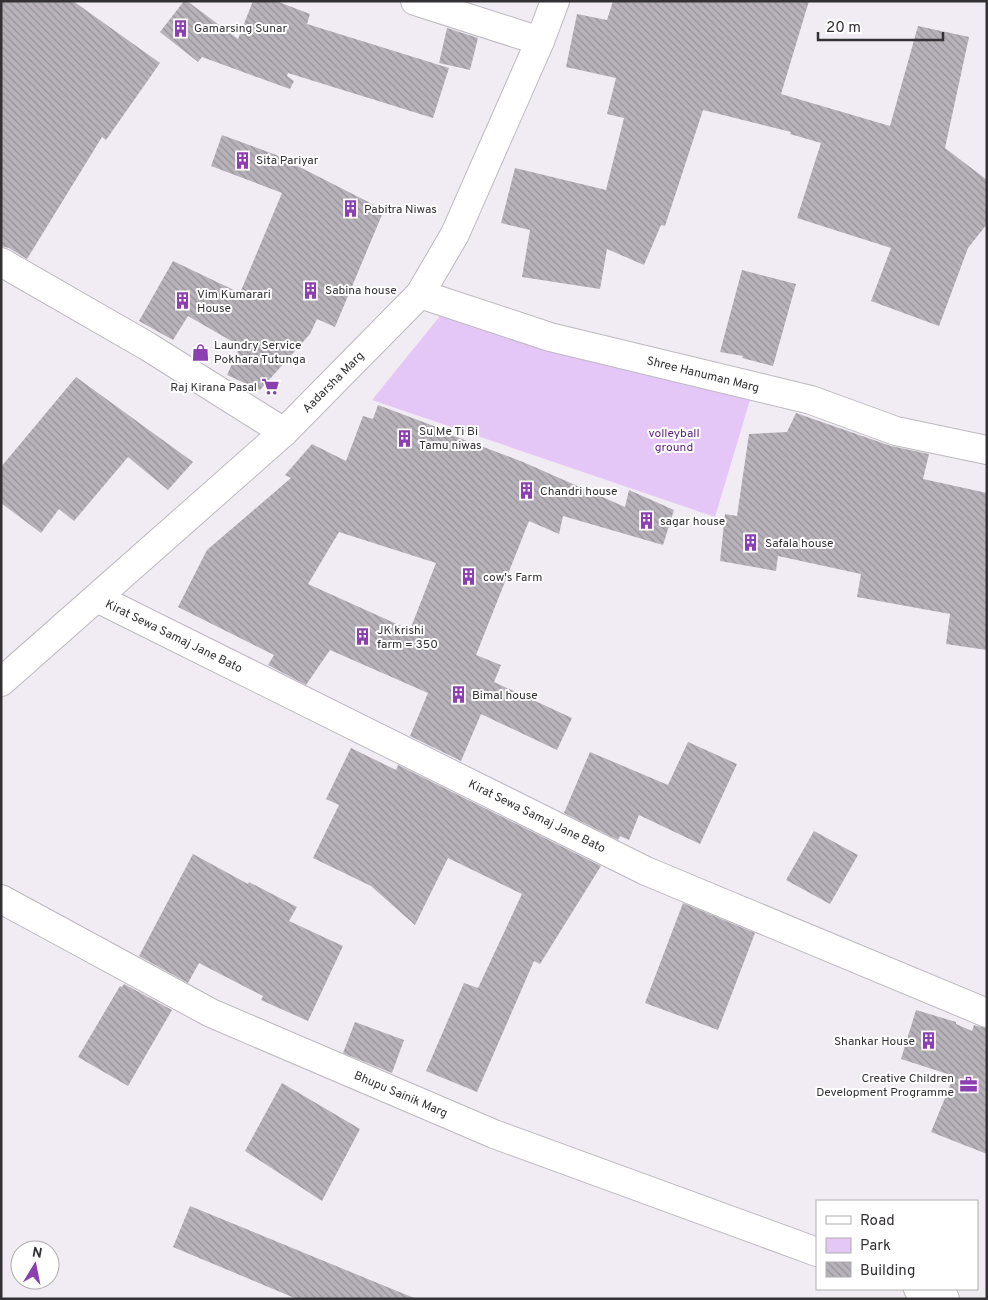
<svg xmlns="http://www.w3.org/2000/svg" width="988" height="1300" font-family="Overpass,sans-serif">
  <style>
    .park { fill: #e5c7f7 }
    .building { fill: url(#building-back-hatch); fill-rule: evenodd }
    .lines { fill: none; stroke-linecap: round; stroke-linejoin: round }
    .minor-casing { stroke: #bcb8bf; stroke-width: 30 }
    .secondary-casing { stroke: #bcb8bf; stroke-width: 30 }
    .minor { stroke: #fff; stroke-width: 28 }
    .secondary { stroke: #fff; stroke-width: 28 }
    .labels { text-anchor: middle; stroke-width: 4; stroke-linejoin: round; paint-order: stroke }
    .poi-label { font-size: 12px; fill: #333134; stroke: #fff; text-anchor: start }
    .street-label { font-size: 12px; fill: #333134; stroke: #fff }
    .park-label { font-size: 12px; fill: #60237d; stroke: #fff }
  </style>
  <defs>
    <pattern id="building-back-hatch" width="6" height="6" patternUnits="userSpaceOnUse" patternTransform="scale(1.25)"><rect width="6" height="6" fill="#b8b3ba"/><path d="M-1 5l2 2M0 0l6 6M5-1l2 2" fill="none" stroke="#969298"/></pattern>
  </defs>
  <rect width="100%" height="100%" fill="#f1ecf4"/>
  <path class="park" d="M444,311l306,89 -35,117 -343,-117z"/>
  <path class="building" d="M1,1h72l87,62 -54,77 -4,-3 -75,122 -18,-11 -8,-2z
    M184,1h3l51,38 15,-38h23l34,13 -3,10 142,44 -16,50 -145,-45 -1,3 7,5 -4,8 -88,-32 -4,5 -38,-30z
    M613,1h196l-28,93 109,32 28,-100 51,11 -24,111 42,32v44l-19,24 -29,78 -68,-25 20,-53 -94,-30 24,-75 -31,-9 1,-2 -88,-22 -38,116 -4,-1 -17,40 -37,-16 -7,40 -78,-12 8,-47 -29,-7 14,-55 91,22 18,-72 -17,-4 9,-36 -50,-11 11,-53 30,6z
    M447,28l31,10 -8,32 -31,-7z
    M222,135l54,20 108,55 -49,117 -18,-8 -7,15 -50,56 -33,-15 13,-29 -52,-30 -15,24 -34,-19 34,-60 67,32 42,-100 -71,-27z
    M742,270l54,14 -23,82 -31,-8 1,-2 -23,-4z
    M76,377l117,85 -25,28 -40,-33 -54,64 -15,-12 -18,24 -40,-30v-36z
    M378,405l69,26 -1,2 77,29 102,45 4,-17 45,20 -11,35 -100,-29 -4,18 -30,-13 -53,134 25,10 -7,17 78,36 -15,32 -76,-36 -20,47 -51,-25 18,-43 -98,-43 -24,35 -38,-20 6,-10 -96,-48 29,-57 84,-72 -6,-3 27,-31 34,17 17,-45 10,3zM339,532l97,31 -26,67 -102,-46z
    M796,413l95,33 38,8 -6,25 64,14v157l-41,-6 4,-30 -93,-17 4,-23 -83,-18 -2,15 -56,-10 5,-47 12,2 12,-82 38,-2z
    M688,742l49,22 -37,80 -61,-29 -10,25 -9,-4 -2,4 -54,-27 26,-61 78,33z
    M351,748l45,22 2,-5 203,101 -61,98 -6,-3 -57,131 -51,-21 38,-88 14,5 44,-94 -74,-36 -33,67 -44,-39 -58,-28 26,-53 -13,-6z
    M814,831l44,24 -28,49 -44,-24z
    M193,854l55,30 1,-2 48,25 -8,14 54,25 -35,75 -47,-21 2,-4 -64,-33 -11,20 -49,-27z
    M683,903l72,30 -37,97 -73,-27z
    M124,984l48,26 -44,76 -50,-29 42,-71 2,1z
    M916,1010l40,12v2l16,7 2,-6 13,3v126l-56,-22 23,-56 -53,-17z
    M355,1022l49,18 -12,33 -49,-20z
    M282,1083l78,46 -38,72 -77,-50z
    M190,1206l224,92v1h-117l-124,-52z"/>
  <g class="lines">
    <defs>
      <path id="minor" d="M415,1l125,40
        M1,262l146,84 137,86
        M420,294l130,43 261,63 85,31 91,19
        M97,598l549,273 341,142
        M1,899l210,114 283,121 323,118
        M918,1289l27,10"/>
      <path id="secondary" d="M1,682l283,-250 136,-138 35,-60 85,-193 15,-40"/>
    </defs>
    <use href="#minor" class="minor-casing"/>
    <use href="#secondary" class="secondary-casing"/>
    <use href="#minor" class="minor"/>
    <use href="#secondary" class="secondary"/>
  </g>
  <defs>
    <symbol id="building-bare" viewBox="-9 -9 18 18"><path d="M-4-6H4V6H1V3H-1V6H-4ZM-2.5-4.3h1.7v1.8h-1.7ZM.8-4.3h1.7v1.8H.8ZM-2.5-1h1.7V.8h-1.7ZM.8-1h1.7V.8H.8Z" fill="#8b3fb0" stroke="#fff" stroke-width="2.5" paint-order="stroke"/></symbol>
    <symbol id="shop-bare" viewBox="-9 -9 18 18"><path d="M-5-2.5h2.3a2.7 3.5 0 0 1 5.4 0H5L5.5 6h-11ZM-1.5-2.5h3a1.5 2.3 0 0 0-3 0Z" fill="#8b3fb0" stroke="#fff" stroke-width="2.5" paint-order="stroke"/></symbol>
    <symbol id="supermarket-bare" viewBox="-9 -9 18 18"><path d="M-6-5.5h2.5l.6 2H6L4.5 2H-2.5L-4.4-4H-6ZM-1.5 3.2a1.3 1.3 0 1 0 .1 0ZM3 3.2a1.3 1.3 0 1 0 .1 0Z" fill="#8b3fb0" stroke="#fff" stroke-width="2.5" paint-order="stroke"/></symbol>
    <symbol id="office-bare" viewBox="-9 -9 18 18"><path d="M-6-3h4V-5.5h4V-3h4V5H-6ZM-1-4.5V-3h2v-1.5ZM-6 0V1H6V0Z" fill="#8b3fb0" stroke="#fff" stroke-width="2.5" paint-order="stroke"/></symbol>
  </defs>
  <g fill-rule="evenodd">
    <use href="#building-bare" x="168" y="16" width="25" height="25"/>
    <use href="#building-bare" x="230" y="148" width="25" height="25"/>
    <use href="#building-bare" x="338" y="196" width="25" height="25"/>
    <use href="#building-bare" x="298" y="278" width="25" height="25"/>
    <use href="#building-bare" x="170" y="288" width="25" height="25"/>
    <use href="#shop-bare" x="188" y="340" width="25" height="25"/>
    <use href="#supermarket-bare" x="258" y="374" width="25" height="25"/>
    <use href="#building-bare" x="392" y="426" width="25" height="25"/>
    <use href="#building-bare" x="514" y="478" width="25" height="25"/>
    <use href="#building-bare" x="634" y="508" width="25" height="25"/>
    <use href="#building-bare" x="738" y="530" width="25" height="25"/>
    <use href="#building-bare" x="456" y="564" width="25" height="25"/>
    <use href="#building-bare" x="350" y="624" width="25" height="25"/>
    <use href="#building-bare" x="446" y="682" width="25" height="25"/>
    <use href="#building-bare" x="916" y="1028" width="25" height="25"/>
    <use href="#office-bare" x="956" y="1072" width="25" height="25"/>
  </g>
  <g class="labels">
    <g class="poi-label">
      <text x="194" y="32">Gamarsing Sunar</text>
      <text x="256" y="164">Sita Pariyar</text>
      <text x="364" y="213">Pabitra Niwas</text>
      <text x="325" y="294">Sabina house</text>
      <text x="197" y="298">Vim Kumarari<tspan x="197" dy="14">House</tspan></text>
      <text x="214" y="349">Laundry Service<tspan x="214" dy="14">Pokhara Tutunga</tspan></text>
      <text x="257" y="391" text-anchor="end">Raj Kirana Pasal</text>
      <text x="419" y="435">Su Me Ti Bi<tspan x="419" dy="14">Tamu niwas</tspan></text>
      <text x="540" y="495">Chandri house</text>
      <text x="660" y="525">sagar house</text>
      <text x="765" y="547">Safala house</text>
      <text x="483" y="581">cow's Farm</text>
      <text x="377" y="634">JK krishi<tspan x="377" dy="14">farm = 350</tspan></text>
      <text x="472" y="699">Bimal house</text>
      <text x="915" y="1045" text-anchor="end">Shankar House</text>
      <text x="954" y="1082" text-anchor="end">Creative Children<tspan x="954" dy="14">Development Programme</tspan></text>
    </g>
    <g class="street-label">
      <text transform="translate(703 374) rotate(14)" y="4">Shree Hanuman Marg</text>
      <text transform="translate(333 382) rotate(-45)" y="4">Aadarsha Marg</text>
      <text transform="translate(174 636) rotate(26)" y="4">Kirat Sewa Samaj Jane Bato</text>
      <text transform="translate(537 816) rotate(26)" y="4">Kirat Sewa Samaj Jane Bato</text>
      <text transform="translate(401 1094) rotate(23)" y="4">Bhupu Sainik Marg</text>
    </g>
    <g class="park-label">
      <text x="674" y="437">volleyball<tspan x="674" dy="14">ground</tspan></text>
    </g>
  </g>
  <rect width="988" height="1300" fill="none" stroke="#333134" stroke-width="5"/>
  <rect x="816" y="1200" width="162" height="90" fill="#ffffff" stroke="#adadae"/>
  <rect x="826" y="1216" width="25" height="8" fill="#ffffff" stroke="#adadae"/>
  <text x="860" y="1225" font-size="15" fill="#333134">Road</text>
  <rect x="826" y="1238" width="25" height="15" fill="#e5c7f7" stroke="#adadae"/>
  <text x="860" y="1250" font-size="15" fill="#333134">Park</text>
  <rect x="826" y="1262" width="25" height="15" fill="url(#building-back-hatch)" stroke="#adadae"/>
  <text x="860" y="1275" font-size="15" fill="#333134">Building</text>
  <g transform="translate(35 1265) rotate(10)"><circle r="24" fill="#ffffff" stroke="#adadae"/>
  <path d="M0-4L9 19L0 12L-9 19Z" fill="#8b3fb0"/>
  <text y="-8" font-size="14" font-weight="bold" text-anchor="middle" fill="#333134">N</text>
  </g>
  <path d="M818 32v8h125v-8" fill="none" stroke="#333134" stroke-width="2.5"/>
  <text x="826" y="32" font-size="15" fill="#333134" stroke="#ffffff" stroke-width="4" paint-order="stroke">20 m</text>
</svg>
